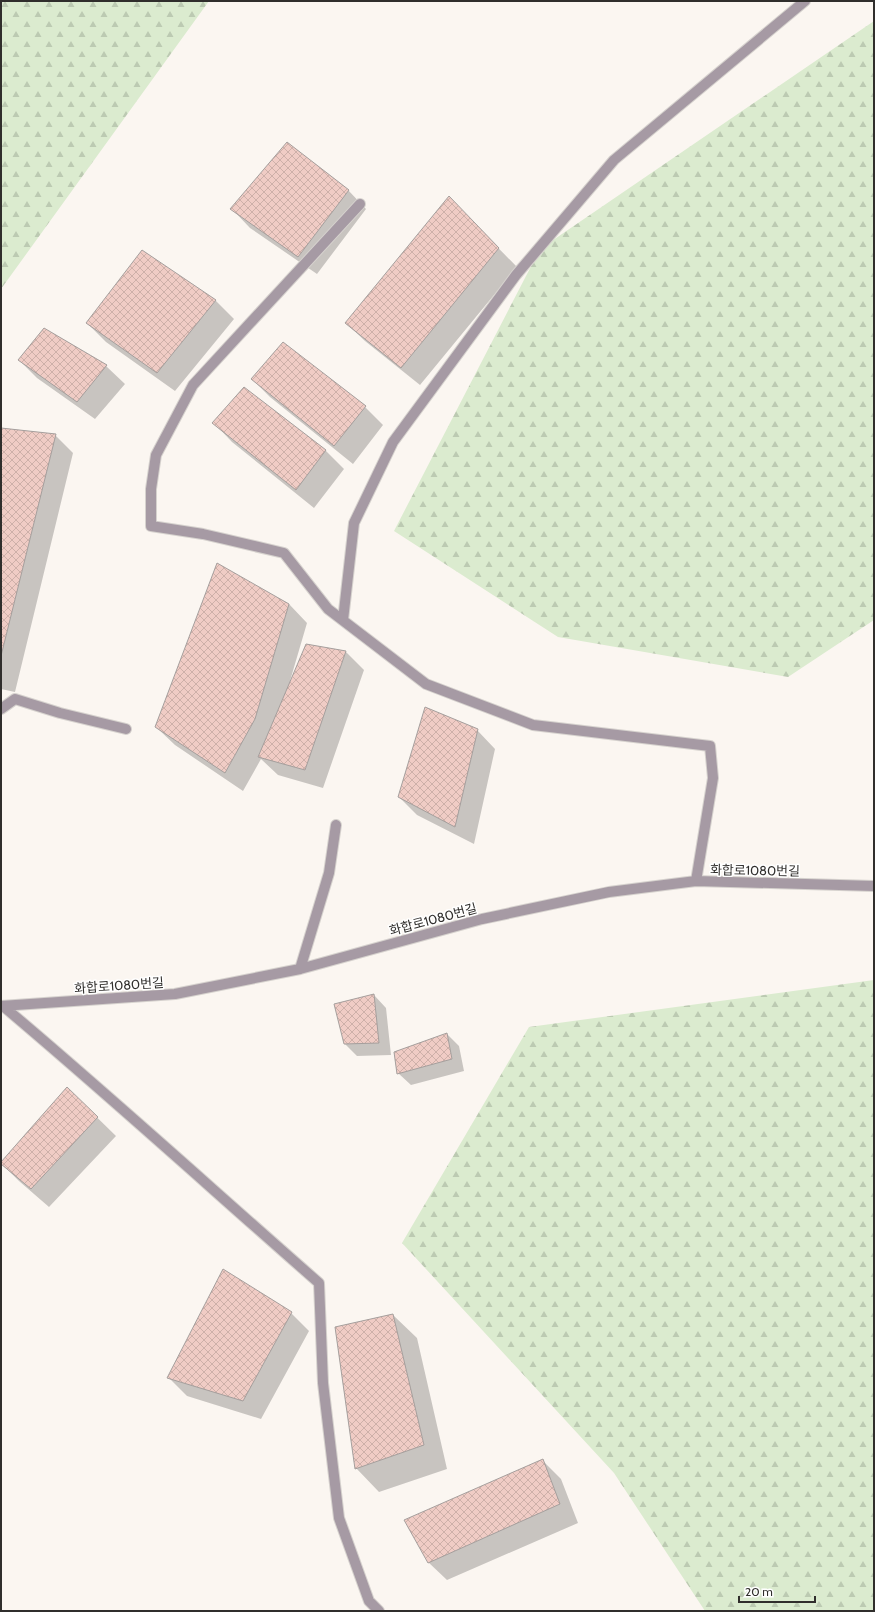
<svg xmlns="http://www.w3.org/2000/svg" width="875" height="1612" font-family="Cabin,'Noto Sans KR',sans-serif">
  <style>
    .forest { fill: url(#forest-firs) }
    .shadow { fill: #0003 }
    .building { fill: url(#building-cross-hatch); stroke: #a59f9d }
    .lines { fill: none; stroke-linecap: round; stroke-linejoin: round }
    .minor-casing { stroke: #d6d2ce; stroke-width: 12 }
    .minor { stroke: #a69aa4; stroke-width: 10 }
    .labels { text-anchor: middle; stroke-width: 3; stroke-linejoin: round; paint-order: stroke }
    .street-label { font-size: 13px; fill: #302e2c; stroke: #fff }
  </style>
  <defs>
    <pattern id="forest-firs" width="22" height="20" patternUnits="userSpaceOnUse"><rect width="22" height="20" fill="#dbebcf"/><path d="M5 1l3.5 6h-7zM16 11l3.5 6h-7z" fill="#bccab2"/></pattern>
    <pattern id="building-cross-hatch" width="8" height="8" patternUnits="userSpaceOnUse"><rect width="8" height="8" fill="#f0ccc5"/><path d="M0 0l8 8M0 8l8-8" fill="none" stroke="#ceb0a9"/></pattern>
  </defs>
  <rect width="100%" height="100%" fill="#fbf6f1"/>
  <path class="forest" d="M1,1h208l-208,288z
    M874,21v599l-86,57 -230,-40 -164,-106 146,-282z
    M874,980v631h-169l-91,-138 -212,-230 127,-216z"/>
  <path class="shadow" d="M348,190l18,19 -49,65 -67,-46 -18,-19z
    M449,198l68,69 -97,118 -55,-44 -19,-18z
    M142,252l74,49 18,18 -59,72 -69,-49 -19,-19z
    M45,330l61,36 19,18 -30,35 -58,-41 -18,-18z
    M252,379l113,28 18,18 -30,39 -83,-67z
    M244,388l82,63 18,18 -30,39 -82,-66 -18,-19z
    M1,429l54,6 18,18 -58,239 -14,-3z
    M289,604l18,19 -17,58 56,-29 18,18 -41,118 -45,-13 -17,-16 -18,32 -68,-46 -19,-18z
    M477,730l18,19 -21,95 -57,-29 -18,-18z
    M374,995l12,13 5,47 -34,1 -13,-13z
    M447,1034l12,12 5,25 -53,14 -13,-12z
    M67,1088l49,48 -67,71 -30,-26 -18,-18z
    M291,1313l18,18 -48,88 -74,-23 -18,-18z
    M393,1315l24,23 30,131 -68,23 -23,-24z
    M542,1460l19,19 17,44 -131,57 -19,-18z"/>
  <path class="building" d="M287,142l62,48 -51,67 -68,-48z
    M449,196l50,52 -98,120 -56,-45z
    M142,250l74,50 -59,73 -71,-50z
    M44,328l63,37 -30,37 -59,-42z
    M283,342l83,64 -32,40 -83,-67z
    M244,387l82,63 -30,40 -84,-67z
    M1,428l55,6 -55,222z
    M217,563l72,41 -34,115 -30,54 -70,-46z
    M306,644l40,7 -41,119 -47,-13z
    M425,707l53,22 -23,98 -57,-30z
    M374,994l5,49 -35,1 -10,-40z
    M447,1033l5,26 -55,15 -3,-22z
    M67,1087l31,30 -67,72 -30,-25v-2z
    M223,1269l69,43 -49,89 -76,-23z
    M393,1314l31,131 -69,24 -20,-142z
    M543,1459l17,45 -132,59 -24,-43z"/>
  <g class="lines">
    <defs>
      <path id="minor" d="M360,204l-167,181 -37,70 -5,34v37l52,8 81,19 44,56 98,75 107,41 177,21 3,32 -17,103
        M343,620l11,-97 39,-81 123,-167 98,-115 191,-159
        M1,709l14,-10 45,14 66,16
        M300,969l29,-96 7,-48
        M1,1006l174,-12 125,-25 182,-50 127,-27 87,-11 178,5
        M3,1006c107,90 211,185 316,277l4,100 16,135 30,83 10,10"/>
    </defs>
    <use href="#minor" class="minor-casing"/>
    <use href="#minor" class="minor"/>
  </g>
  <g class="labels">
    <g class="street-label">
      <text transform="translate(755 870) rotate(1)" y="5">화합로1080번길</text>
      <text transform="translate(433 919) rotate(-15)" y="5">화합로1080번길</text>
      <text transform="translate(119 985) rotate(-4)" y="5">화합로1080번길</text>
    </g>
  </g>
  <rect width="875" height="1612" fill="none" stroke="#302e2c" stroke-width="4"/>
  <path d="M739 1596v6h76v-6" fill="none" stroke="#302e2c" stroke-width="2"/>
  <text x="745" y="1596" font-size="12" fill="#302e2c" stroke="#ffffff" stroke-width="3" paint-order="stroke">20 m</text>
</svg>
